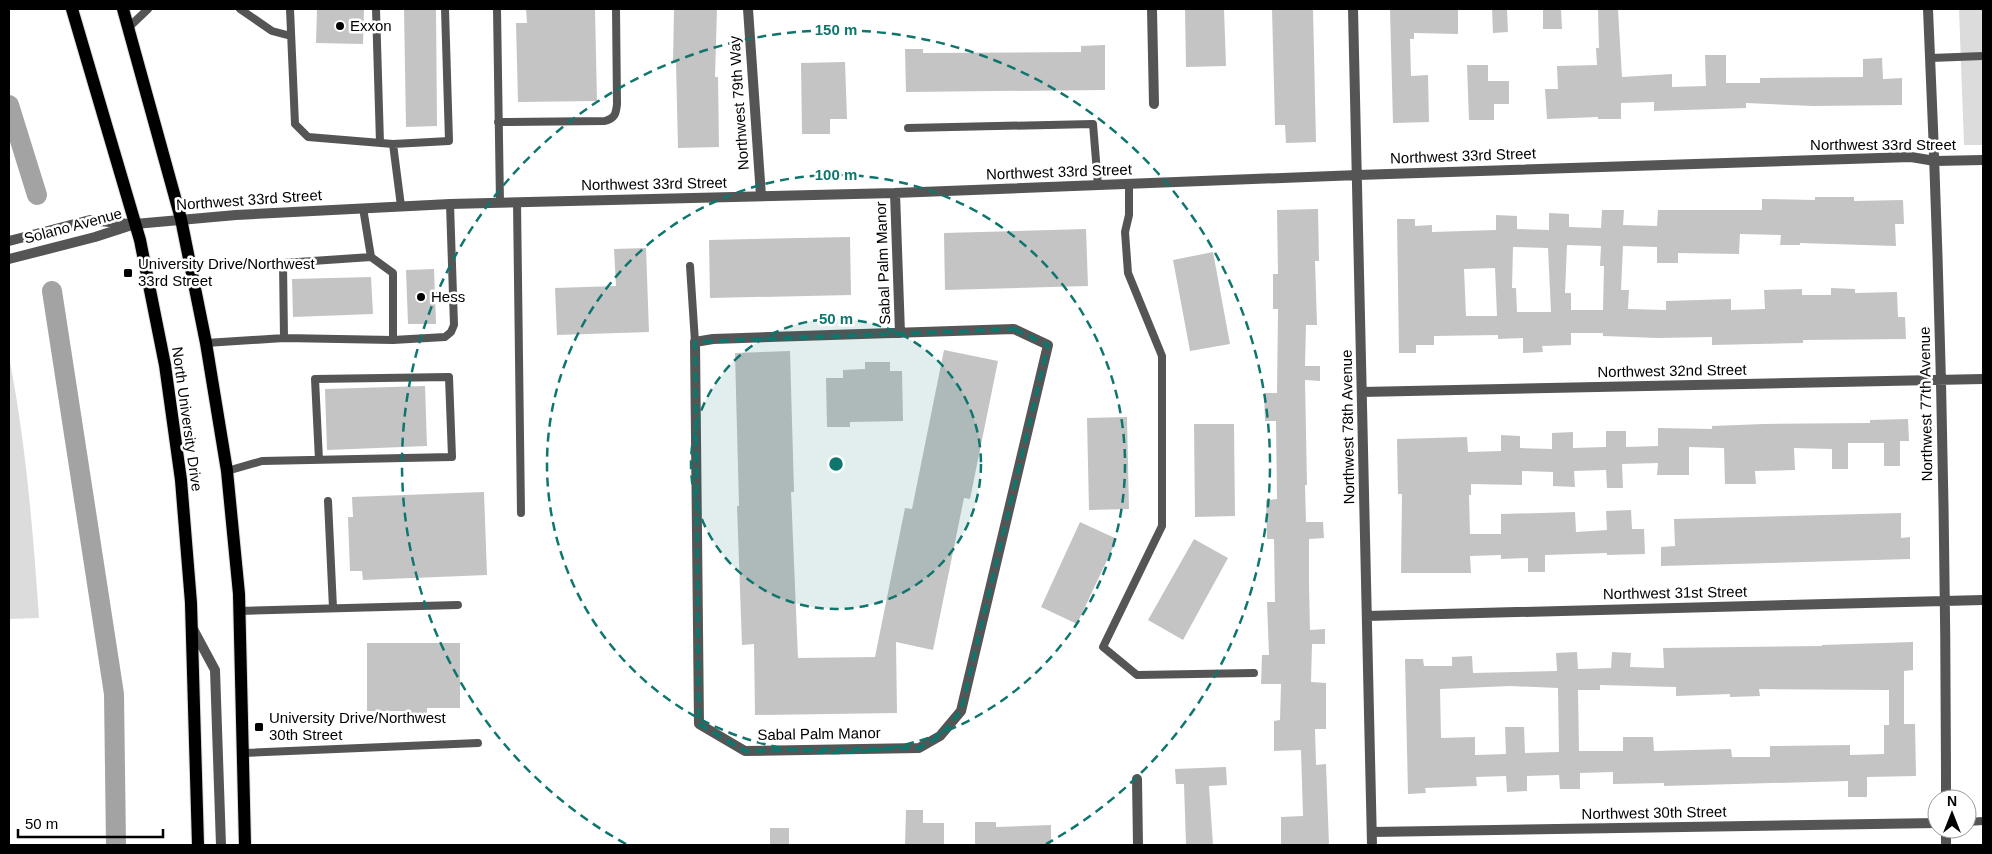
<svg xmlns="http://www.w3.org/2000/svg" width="1992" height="854" font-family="Helvetica,sans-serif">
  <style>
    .green { fill: #dcdcdc }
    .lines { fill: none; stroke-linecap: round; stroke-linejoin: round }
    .canal { stroke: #a3a3a3; stroke-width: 20 }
    .building { fill: #c4c4c4; fill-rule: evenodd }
    .primary-casing { stroke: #dbdbdb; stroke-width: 14 }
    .service { stroke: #555; stroke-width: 8 }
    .minor { stroke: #555; stroke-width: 10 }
    .primary { stroke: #000; stroke-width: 12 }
    .marked { fill: none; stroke: #0f766e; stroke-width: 4; stroke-dasharray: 10 6; stroke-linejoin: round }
    .ring { fill: none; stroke: #0f766e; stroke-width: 2.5; stroke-dasharray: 9 6 }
    .poi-dot { fill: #000; stroke: #fff; stroke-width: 2 }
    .labels { text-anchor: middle; stroke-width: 5; stroke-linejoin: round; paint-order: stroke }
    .poi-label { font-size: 15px; fill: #000; stroke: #fff; text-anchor: start }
    .street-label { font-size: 15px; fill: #000; stroke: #fff }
    .centre { fill: #0f766e; stroke: #fff; stroke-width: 2.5 }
    .ring-label { font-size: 15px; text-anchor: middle; font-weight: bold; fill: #0f766e; stroke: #fff; stroke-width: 5; stroke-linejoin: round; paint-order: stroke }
  </style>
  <rect width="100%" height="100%" fill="#fff"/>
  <path class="green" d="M1959,9h24v136h-19z
    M9,357c17,86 24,174 30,261l-30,1z"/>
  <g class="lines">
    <path class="canal" d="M9,105l28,90
      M52,291l62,403 2,151"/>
  </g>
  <path class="building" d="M317,9h47l-1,35 -47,-1z
    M404,9h32l1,117 -31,1z
    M526,9h69l2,92 -79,1 -2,-79h11z
    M674,9h43l-2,68h3l1,70 -41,1 -2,-85h-3z
    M1185,9h39l2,57 -40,1z
    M1272,9h41l3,133 -30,1 -1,-18h-10z
    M1390,9h68v25l-44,-1v6h-4l1,37 17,-1 1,47 -36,1z
    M1492,9h15l1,23 -15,1z
    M1543,9h18l1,20h-19z
    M1598,9h20l4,68 50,-3v13l34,-1 -1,-31h21v28h34v-5l103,-1v-18l19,-1 1,21 19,-1v27l-89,1 -67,-3v5l-92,3v-9l-33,1v16h-23v-2l-51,2 -2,-30h13l-1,-23 40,-1 -1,-17h3z
    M1105,45v45l-199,2 -1,-43h18v4l158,-1v-6z
    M845,62l2,57h-17v15h-28l-1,-71z
    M1467,65h21v16h21v23h-15v16h-25z
    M1815,197h39v4l49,-1 1,24h-9l1,22 -96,-3v2h-20l1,-10 -41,-1 -1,20 -61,-1v10h-21v-16l-34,-1 -2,44h8l-1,19 38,1v-9l65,-2v11l34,-1 -1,-19 38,-1v6h29v-7l24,1v4l42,-1 1,25h7l1,22 -103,1v3l-91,2v-8l-54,1 -55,-2v-3h-32v12l-29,1 1,6 -20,1v-15l-25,1v-4l-64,1v9h-18v8h-17l-2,-134h18v7l17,-1v7l64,-2v-15l21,1v13l32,1v-17l20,1v13l32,1 1,-18h22l-1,15 34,1 1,-16h104v-11l53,1zM1567,245l34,1 -1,20h4l-1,44h-32v-17h-6zM1513,247l35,1 3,64h-34l-1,-24h-4zM1495,268l2,48h-31l-2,-47z
    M1318,209l1,52h-4l2,64h-11l-1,41h15v15l-15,-1 2,105h-2l1,37h17l1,16 -15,1v46l1,45 15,-1v15h-13l-1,38 15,1v46h-11l1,36 10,-1 3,81h-48v-28l22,-1 -2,-66 -27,1v-30l6,-1 1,-36h-20l1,-29h7l-2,-53h8l-1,-63h-7l-1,-39 11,-1 -1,-78h-11l-1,-28h13l1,-84h-5v-35h5l-1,-64z
    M1086,229l2,57 -143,4 -1,-57z
    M850,237l1,58 -141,3 -1,-58z
    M646,248l3,84 -92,3 -2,-47 61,-2 -2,-37z
    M1213,252l17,92 -40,7 -17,-91z
    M434,269l2,55h-28l-2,-54z
    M371,277l2,37 -80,3 -1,-38z
    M944,350l54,11 -28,138 -6,-1 -31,152 -37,-8 1,71 -142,2 -1,-71 -12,1 -5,-139h2l-4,-153 55,-2 4,141h-3l7,166 77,-1 30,-149 7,1z
    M865,362h25v9h12l1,50 -53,1v5h-23l-1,-49h17v-8l22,-1z
    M425,386l2,60 -100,4 -2,-61z
    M1127,417l2,92 -40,1 -2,-92z
    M1908,419l1,22h-9v25h-16v-23h-36v26h-16v-20l-38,-1 1,22 -40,1 1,13h-31l-1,-36 -35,-1v28h-32l1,-12 -36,1 1,24h-16l-1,-18 -32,1 1,16 -22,-1v-14l-31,-1v14l-51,-1v11h-2l1,39h31v-20l74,-2 1,20 31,-2 -1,-19 25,-1 1,19h12l1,25 -38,1v-2l-62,2v17h-17v-14l-27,1v-4l-31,1 1,17h-70l1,-79h-4l-1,-55 70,-2 1,15 33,-1v-16l19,1v12l32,1v-16l21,-1v16l33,-1v-16h20v16l32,-1v-18l54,1v-3l52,-2 106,-1v-3z
    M1194,424h40l1,92 -40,1z
    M484,492l3,83 -124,5 -1,-9h-12l-2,-54h5l-1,-20z
    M1901,513v25l9,-1v22l-249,7v-19l14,-1 -1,-27z
    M1080,522l37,17 -40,85 -36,-17z
    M1194,539l34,19 -45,82 -35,-20z
    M1913,642v28l-9,1v53h11l1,52 -49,1v20h-19v-16l-184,5v-3l-51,1v-12l-33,1v16h-20l-1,-14 -32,1v15l-20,1 -1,-16 -30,1 1,9 -52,2 1,5 -18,1 -3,-135h18l1,7h28v-9l20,-1 1,17 84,-2 -1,-18 21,-1 1,17 33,-1 1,-16 19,1 -1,14 34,1 -1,-20 159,-2v-1zM1600,685l76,2v9l54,-2v3l30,-1 -1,-7 130,1v35h-5v29l-34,1v-10l-80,1v11h-38l-1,-8 -77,2 -1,-14h-30v14h-44l-1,-61h22zM1510,686l48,2 1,64 -34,1 -1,-26h-19l1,27 -31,1v-18l-34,1 -1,-49z
    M367,643h93v65h-33v12l-24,-1v-8h-36z
    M1226,767l1,18 -18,1 4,59h-27l-2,-61h-8l-1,-15z
    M906,810h17v13h21v22h-39z
    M975,822h21v5l55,-2v20h-76z
    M770,828h19v17h-19z"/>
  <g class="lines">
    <defs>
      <path id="primary" d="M72,9l68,231 25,125 16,115 10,123 7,242
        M123,9l58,210 25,124 21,128 12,123 6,251"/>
    </defs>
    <use href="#primary" class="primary-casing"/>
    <path class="service" d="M240,9l32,22 19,5
      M290,9l5,115 13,13 85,7 56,-3 -4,-132
      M376,9l4,134
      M497,9l3,194
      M128,28l20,-19
      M1931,58l52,-2
      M498,122l107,-1c10,-3 11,-7 12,-17l-1,-95
      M908,128l185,-4 5,61
      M393,144l8,62
      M1129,184v31l-4,17 3,41 34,83v170l-59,121 34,28 117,-2
      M517,202l4,311
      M690,266l5,76
      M284,338l-1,-75 88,-6
      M393,340l52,-3 6,-5 3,-7 -4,-121
      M206,343l78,-5 109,2v-67l-22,-16 -8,-49
      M227,471l35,-10 190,-4 -3,-80 -134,2 4,81
      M328,501l5,107
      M239,611l219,-6
      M243,753l235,-10
      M1967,822l16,-1"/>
    <path class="minor" d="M748,9l13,187
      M1152,9l2,95
      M1353,9l19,836
      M1928,9c12,263 18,526 18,790
      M895,193l5,140
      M9,241l81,-21 39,4
      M9,259l86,-22 40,-13 101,-9 214,-11 445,-11 463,-18 553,-18 24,4 48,-1
      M1014,329l34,16 -87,366 -21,25 -21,12 -174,3 -46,-27 -4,-382 18,-3z
      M1362,392l621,-13
      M1367,616l616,-16
      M193,629l22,41 6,175
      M1137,779l1,66
      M1946,829v16
      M1372,832l565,-9"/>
    <use href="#primary" class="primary"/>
  </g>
  <path class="marked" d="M1014,329l34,16 -87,366 -21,25 -21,12 -174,3 -46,-27 -4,-382z"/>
  <circle cx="836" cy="464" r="145" fill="#0f766e" fill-opacity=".12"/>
  <g class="ring">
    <circle cx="836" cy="464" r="145"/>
    <circle cx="836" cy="464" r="289"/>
    <path d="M626 844A434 434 0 1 1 1046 844"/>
  </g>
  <g class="poi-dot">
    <circle cx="340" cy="26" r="5"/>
    <rect x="123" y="268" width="10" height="10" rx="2.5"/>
    <circle cx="421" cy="297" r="5"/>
    <rect x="254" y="722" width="10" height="10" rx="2.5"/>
  </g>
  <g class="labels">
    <g class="poi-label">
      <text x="350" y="31">Exxon</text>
      <text x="138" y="269">University Drive/Northwest<tspan x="138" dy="17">33rd Street</tspan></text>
      <text x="431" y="302">Hess</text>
      <text x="269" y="723">University Drive/Northwest<tspan x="269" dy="17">30th Street</tspan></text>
    </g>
    <g class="street-label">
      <text transform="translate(739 103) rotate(-94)" y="5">Northwest 79th Way</text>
      <text x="1883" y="150">Northwest 33rd Street</text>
      <text transform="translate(1463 156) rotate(-2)" y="5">Northwest 33rd Street</text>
      <text transform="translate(1059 172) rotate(-2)" y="5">Northwest 33rd Street</text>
      <text transform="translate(654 184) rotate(-1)" y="5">Northwest 33rd Street</text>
      <text transform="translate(249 200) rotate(-4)" y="5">Northwest 33rd Street</text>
      <text transform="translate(73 226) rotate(-15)" y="5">Solano Avenue</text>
      <text transform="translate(883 263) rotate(-92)" y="5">Sabal Palm Manor</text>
      <text transform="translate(1672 371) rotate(-1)" y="5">Northwest 32nd Street</text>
      <text transform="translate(1926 404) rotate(-91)" y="5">Northwest 77th Avenue</text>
      <text transform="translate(187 419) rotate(82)" y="5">North University Drive</text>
      <text transform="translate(1348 427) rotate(-91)" y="5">Northwest 78th Avenue</text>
      <text transform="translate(1675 593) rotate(-1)" y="5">Northwest 31st Street</text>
      <text transform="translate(819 734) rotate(-1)" y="5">Sabal Palm Manor</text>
      <text transform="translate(1654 813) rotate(-1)" y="5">Northwest 30th Street</text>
    </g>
  </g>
  <circle cx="836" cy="464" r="8" class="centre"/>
  <g class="ring-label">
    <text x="836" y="35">150 m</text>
    <text x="836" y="180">100 m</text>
    <text x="836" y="324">50 m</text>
  </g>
  <rect width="1992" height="854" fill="none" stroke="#000000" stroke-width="20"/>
  <g transform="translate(1952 814)"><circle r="24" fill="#ffffff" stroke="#999999"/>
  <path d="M0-4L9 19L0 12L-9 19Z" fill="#000000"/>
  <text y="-8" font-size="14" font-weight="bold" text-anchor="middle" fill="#000000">N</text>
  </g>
  <path d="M18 829v8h145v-8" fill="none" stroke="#000000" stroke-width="2.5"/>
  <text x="25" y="829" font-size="15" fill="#000000" stroke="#ffffff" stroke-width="4" paint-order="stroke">50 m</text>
</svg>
